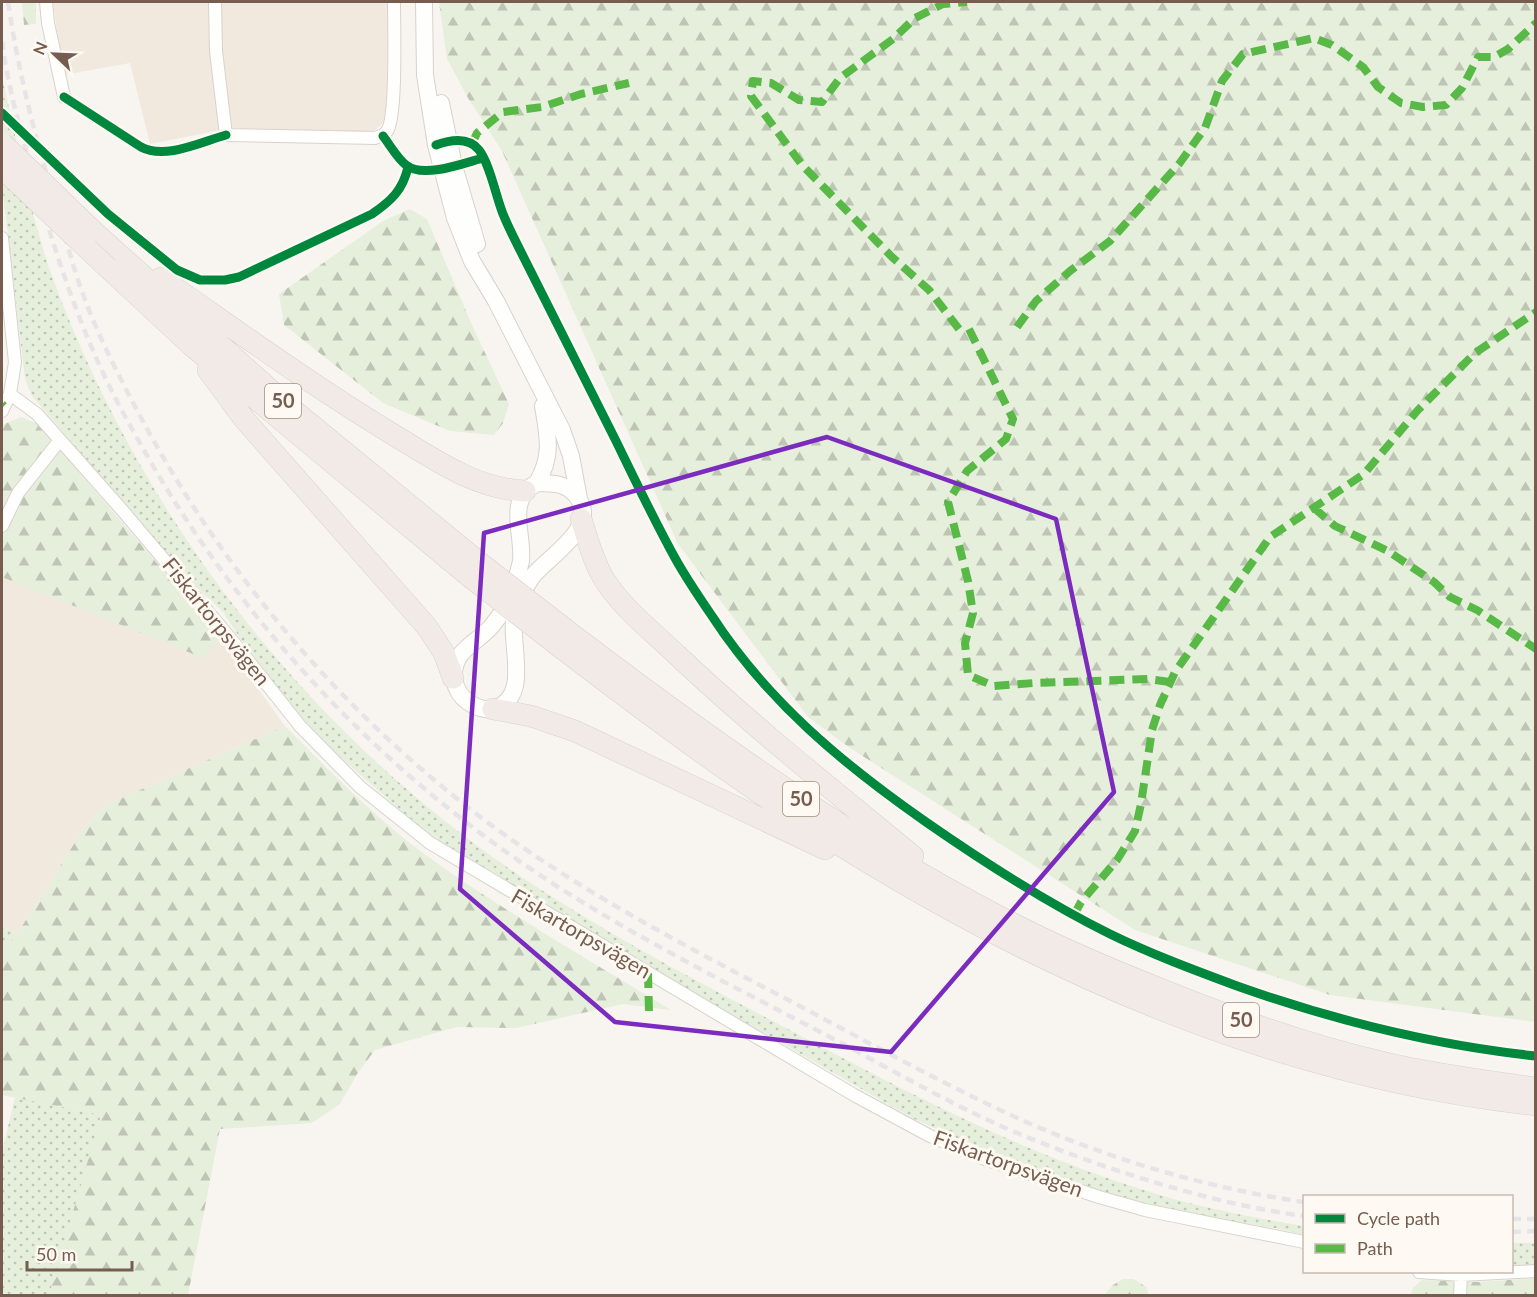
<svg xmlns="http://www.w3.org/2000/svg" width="1537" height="1297" font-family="Lato,sans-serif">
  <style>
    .residential { fill: #f1e8de }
    .green { fill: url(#green-dots) }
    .forest { fill: url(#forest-firs) }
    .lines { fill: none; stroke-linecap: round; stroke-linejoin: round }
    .street-casing { stroke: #d8d2cd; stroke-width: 14 }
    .secondary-casing { stroke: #d8d2cb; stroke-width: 18 }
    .highway-casing { stroke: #d9d1cc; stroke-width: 22 }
    .street { stroke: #fefefd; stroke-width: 12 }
    .secondary { stroke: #fefefd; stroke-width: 16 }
    .highway { stroke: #f1eae7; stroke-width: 21 }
    .rail { stroke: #e6e4e7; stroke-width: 4.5; stroke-dasharray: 9 6; stroke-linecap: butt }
    .highway-bridge-casing { stroke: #d9d1cc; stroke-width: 22; stroke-linecap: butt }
    .highway-bridge { stroke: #f1eae7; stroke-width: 21 }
    .quiet { stroke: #58b947; stroke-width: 8; stroke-dasharray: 15 8; stroke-linecap: butt }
    .cycleway-casing { stroke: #fefaf3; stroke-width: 13 }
    .cycleway { stroke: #00873e; stroke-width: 9 }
    .marked { fill: none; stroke: #7b2cbf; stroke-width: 4.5; stroke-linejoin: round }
    .labels { text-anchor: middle; stroke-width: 6; stroke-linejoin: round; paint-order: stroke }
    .shield { fill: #fefaf3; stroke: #a08c80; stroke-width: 1.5 }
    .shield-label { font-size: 20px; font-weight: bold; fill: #775d4f }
    .street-label { font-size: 21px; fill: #775d4f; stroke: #fefaf3 }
  </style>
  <defs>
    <pattern id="green-dots" width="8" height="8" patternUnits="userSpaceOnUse" patternTransform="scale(1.5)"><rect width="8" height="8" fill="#e6efdb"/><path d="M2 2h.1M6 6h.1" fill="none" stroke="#bfc5b4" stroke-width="1.8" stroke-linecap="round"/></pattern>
    <pattern id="forest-firs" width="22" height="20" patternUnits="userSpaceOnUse" patternTransform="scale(1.5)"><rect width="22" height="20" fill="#e6efdb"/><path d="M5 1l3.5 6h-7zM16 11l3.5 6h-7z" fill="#bfc5b4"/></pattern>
  </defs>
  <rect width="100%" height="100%" fill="#f8f5f0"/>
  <path class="residential" d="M53,2h335l-1,117 -14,13 -142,-4 -81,16 -20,-81 -67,12z
    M2,528l218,109 65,89 -179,79 -20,20 -69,109 -15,-7z"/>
  <path class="green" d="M2,76c17,75 30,152 59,224 91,232 254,439 462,578 84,56 175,104 265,151 120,64 240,127 372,166 47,14 96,23 144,31v9c-36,-10 -74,-13 -112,-21 -53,-12 -107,-26 -158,-44 -42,-15 -82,-34 -122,-52l-430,-247 -59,-41 -91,-80 -28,-30 -51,-62 -30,-46 -29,-27 -162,-189 -7,-17 -23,-194z
    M2,927l15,7 -15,17z
    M15,1097l87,18 -50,180 -50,1v-144z
    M1512,1243h23v23l-23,2z"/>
  <path class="forest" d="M22,2h14v22l-12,1z
    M439,2h1096v1020l-205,-27 -195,-65 -285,-182 -42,-31 -130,-173 -176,-393 -34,-53 -21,-39z
    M410,209l17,10 45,106 37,79 -6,19 -9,12 -44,-4 -67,-28 -99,-78 -5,-31 104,-73z
    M21,417l17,7 182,213 -17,21 -201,-81v-152z
    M285,726c46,46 90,92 142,130 78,56 162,104 244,154l-48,-6 -107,24 -59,-1 -82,23 -18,24 -17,30 -28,19 -92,6 -32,166h-139l52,-180 -99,-20v-144l15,-17 69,-109 20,-20z
    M1535,1278v17l-125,1 3,-8 9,-8 57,2z
    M1123,1279h11l12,8 3,8h-45l9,-10z"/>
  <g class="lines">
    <defs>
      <path id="street" d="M46,2l2,21 16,74
        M215,2l1,49 10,84 149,3c5,-2 9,-2 12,-7 10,-13 7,-108 7,-129
        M2,238l13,124 -5,32 -8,17
        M10,394l27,20 85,96 109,129 69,87 60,61 70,56 424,252 76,41 55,23 114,38 46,13 159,32
        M2,526l16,-33 42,-53
        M1419,1272l42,3 75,-4
        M1460,1296l1,-21"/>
      <path id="secondary" d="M424,2l1,73 11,70 19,73 17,43 24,40 66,129 9,26 8,43
        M441,103l13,63 23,78
        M537,483c16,0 31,0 41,15 21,31 -31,59 -46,79 -7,10 -12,22 -16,33 -10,30 18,86 -22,99 -8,2 -19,-2 -26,-7 -15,-11 -19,-32 -7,-48 8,-10 21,-17 30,-27 9,-11 16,-22 21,-35 3,-10 7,-21 9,-31 3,-27 -16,-62 16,-78z
        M537,483c16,-28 11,-46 6,-77"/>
      <path id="highway" d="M93,231l193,173 194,159
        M108,268l84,78 278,231
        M161,278c75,52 149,106 228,154 42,25 85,57 136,59
        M208,370l36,49 183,208 17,26 9,25
        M581,519c7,21 12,42 23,60 18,29 48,52 73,76 75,71 156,135 236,201
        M569,632c138,105 280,207 435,287 53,28 108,51 164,73 72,29 146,55 222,72 48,11 97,17 146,24
        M560,647c80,61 161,122 245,176 221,143 467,254 731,282
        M493,709l38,7 44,15 250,118"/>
    </defs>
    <use href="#street" class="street-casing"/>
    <use href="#secondary" class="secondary-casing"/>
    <use href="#highway" class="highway-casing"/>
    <use href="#street" class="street"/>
    <use href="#secondary" class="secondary"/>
    <use href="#highway" class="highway"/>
    <path class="rail" d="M8,2c11,75 30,147 53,220 7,24 13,49 22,72 15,42 36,82 56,120 85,160 203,299 348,408 101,75 214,132 326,191 67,36 133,72 202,104 90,41 191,71 289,85
      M2,41c6,47 19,92 32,137 16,57 34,114 57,168 18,43 41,84 65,125 81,137 188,258 315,355 109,84 233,145 355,209 63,33 125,70 191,98 87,36 195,71 287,83
      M1512,1219h24
      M1512,1232l24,-1"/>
    <defs>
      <path id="highway-bridge" d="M2,143l91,88
        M2,168l106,100
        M480,563l89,69
        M470,577l90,70"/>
    </defs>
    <use href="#highway-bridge" class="highway-bridge-casing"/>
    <use href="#highway-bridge" class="highway-bridge"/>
    <path class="quiet" d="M472,144l5,-11 26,-21 39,-5 39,-13 48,-11
      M1017,327l19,-26 34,-30 40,-30 69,-77 26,-36 17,-47 21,-27 71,-16 18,7 31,22 15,20 23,16 22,4 23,-2 16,-17 16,-31h16l14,-8 28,-26
      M959,329l-30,-39 -37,-33 -90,-92 -51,-69 2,-15 18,2 28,17 23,2 18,-24 53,-39 22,-21 28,-14 24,-2
      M969,329l44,90 -7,20 -39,32 -19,31 20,79 5,32 -8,30 3,32 26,11 40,-3 114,-4 22,3
      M2,404l2,2
      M1314,508l21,18 53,25 46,31 16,15 27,13 59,39
      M1074,915l7,-13 36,-42 18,-29 6,-27 11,-74 8,-25 15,-33 95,-135 94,-63 54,-64 57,-57 61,-41
      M648,973l1,39"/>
    <defs>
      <path id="cycleway" d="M64,97l77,50c24,13 60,-5 85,-12
        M2,113l106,101 69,56 23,10h25l14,-3 133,-63c19,-13 31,-24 36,-47
        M383,136c7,9 14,22 23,29 17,14 58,-2 77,-7
        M436,145c14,-5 32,-9 43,5 11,14 17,47 24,64 6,15 13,28 20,42 31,62 62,124 93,185 19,39 38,79 59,117 11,20 24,39 37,58 56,86 131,148 214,206 59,41 119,80 184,112 41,20 84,36 127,52 99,35 195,59 299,70"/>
    </defs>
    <use href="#cycleway" class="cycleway-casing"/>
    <use href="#cycleway" class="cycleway"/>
  </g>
  <path class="marked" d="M827,437l229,82 58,273 -223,260 -276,-30 -155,-133 24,-356z"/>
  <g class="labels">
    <g class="shield">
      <rect x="265" y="384" width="36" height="34" rx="4.5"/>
      <rect x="783" y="782" width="36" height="34" rx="4.5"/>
      <rect x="1223" y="1003" width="36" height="34" rx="4.5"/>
    </g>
    <g class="shield-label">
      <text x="283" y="408">50</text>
      <text x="801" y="806">50</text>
      <text x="1241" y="1027">50</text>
    </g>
    <g class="street-label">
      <text transform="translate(216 622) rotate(51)" y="7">Fiskartorpsvägen</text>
      <text transform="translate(581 934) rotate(30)" y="7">Fiskartorpsvägen</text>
      <text transform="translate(1008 1164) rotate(20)" y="7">Fiskartorpsvägen</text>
    </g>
  </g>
  <rect width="1537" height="1297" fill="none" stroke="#775d4f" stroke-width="6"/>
  <rect x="1303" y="1195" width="210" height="78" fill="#fefaf3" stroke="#c8bbb1" stroke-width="1.5"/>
  <rect x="1315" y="1214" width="30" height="9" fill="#00873e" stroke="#c8bbb1" stroke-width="1.5"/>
  <text x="1357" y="1225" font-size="18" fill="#775d4f">Cycle path</text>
  <rect x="1315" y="1244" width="30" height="9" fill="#58b947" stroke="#c8bbb1" stroke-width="1.5"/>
  <text x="1357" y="1255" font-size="18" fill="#775d4f">Path</text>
  <g transform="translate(54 54) rotate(293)" stroke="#fefaf3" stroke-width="4.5" paint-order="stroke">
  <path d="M0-4.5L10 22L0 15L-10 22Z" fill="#775d4f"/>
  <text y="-9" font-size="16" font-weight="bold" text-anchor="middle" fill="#775d4f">N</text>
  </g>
  <path d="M27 1261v9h105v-9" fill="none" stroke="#775d4f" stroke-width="3"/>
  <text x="36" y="1261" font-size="18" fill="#775d4f" stroke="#fefaf3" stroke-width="4.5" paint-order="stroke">50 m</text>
</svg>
